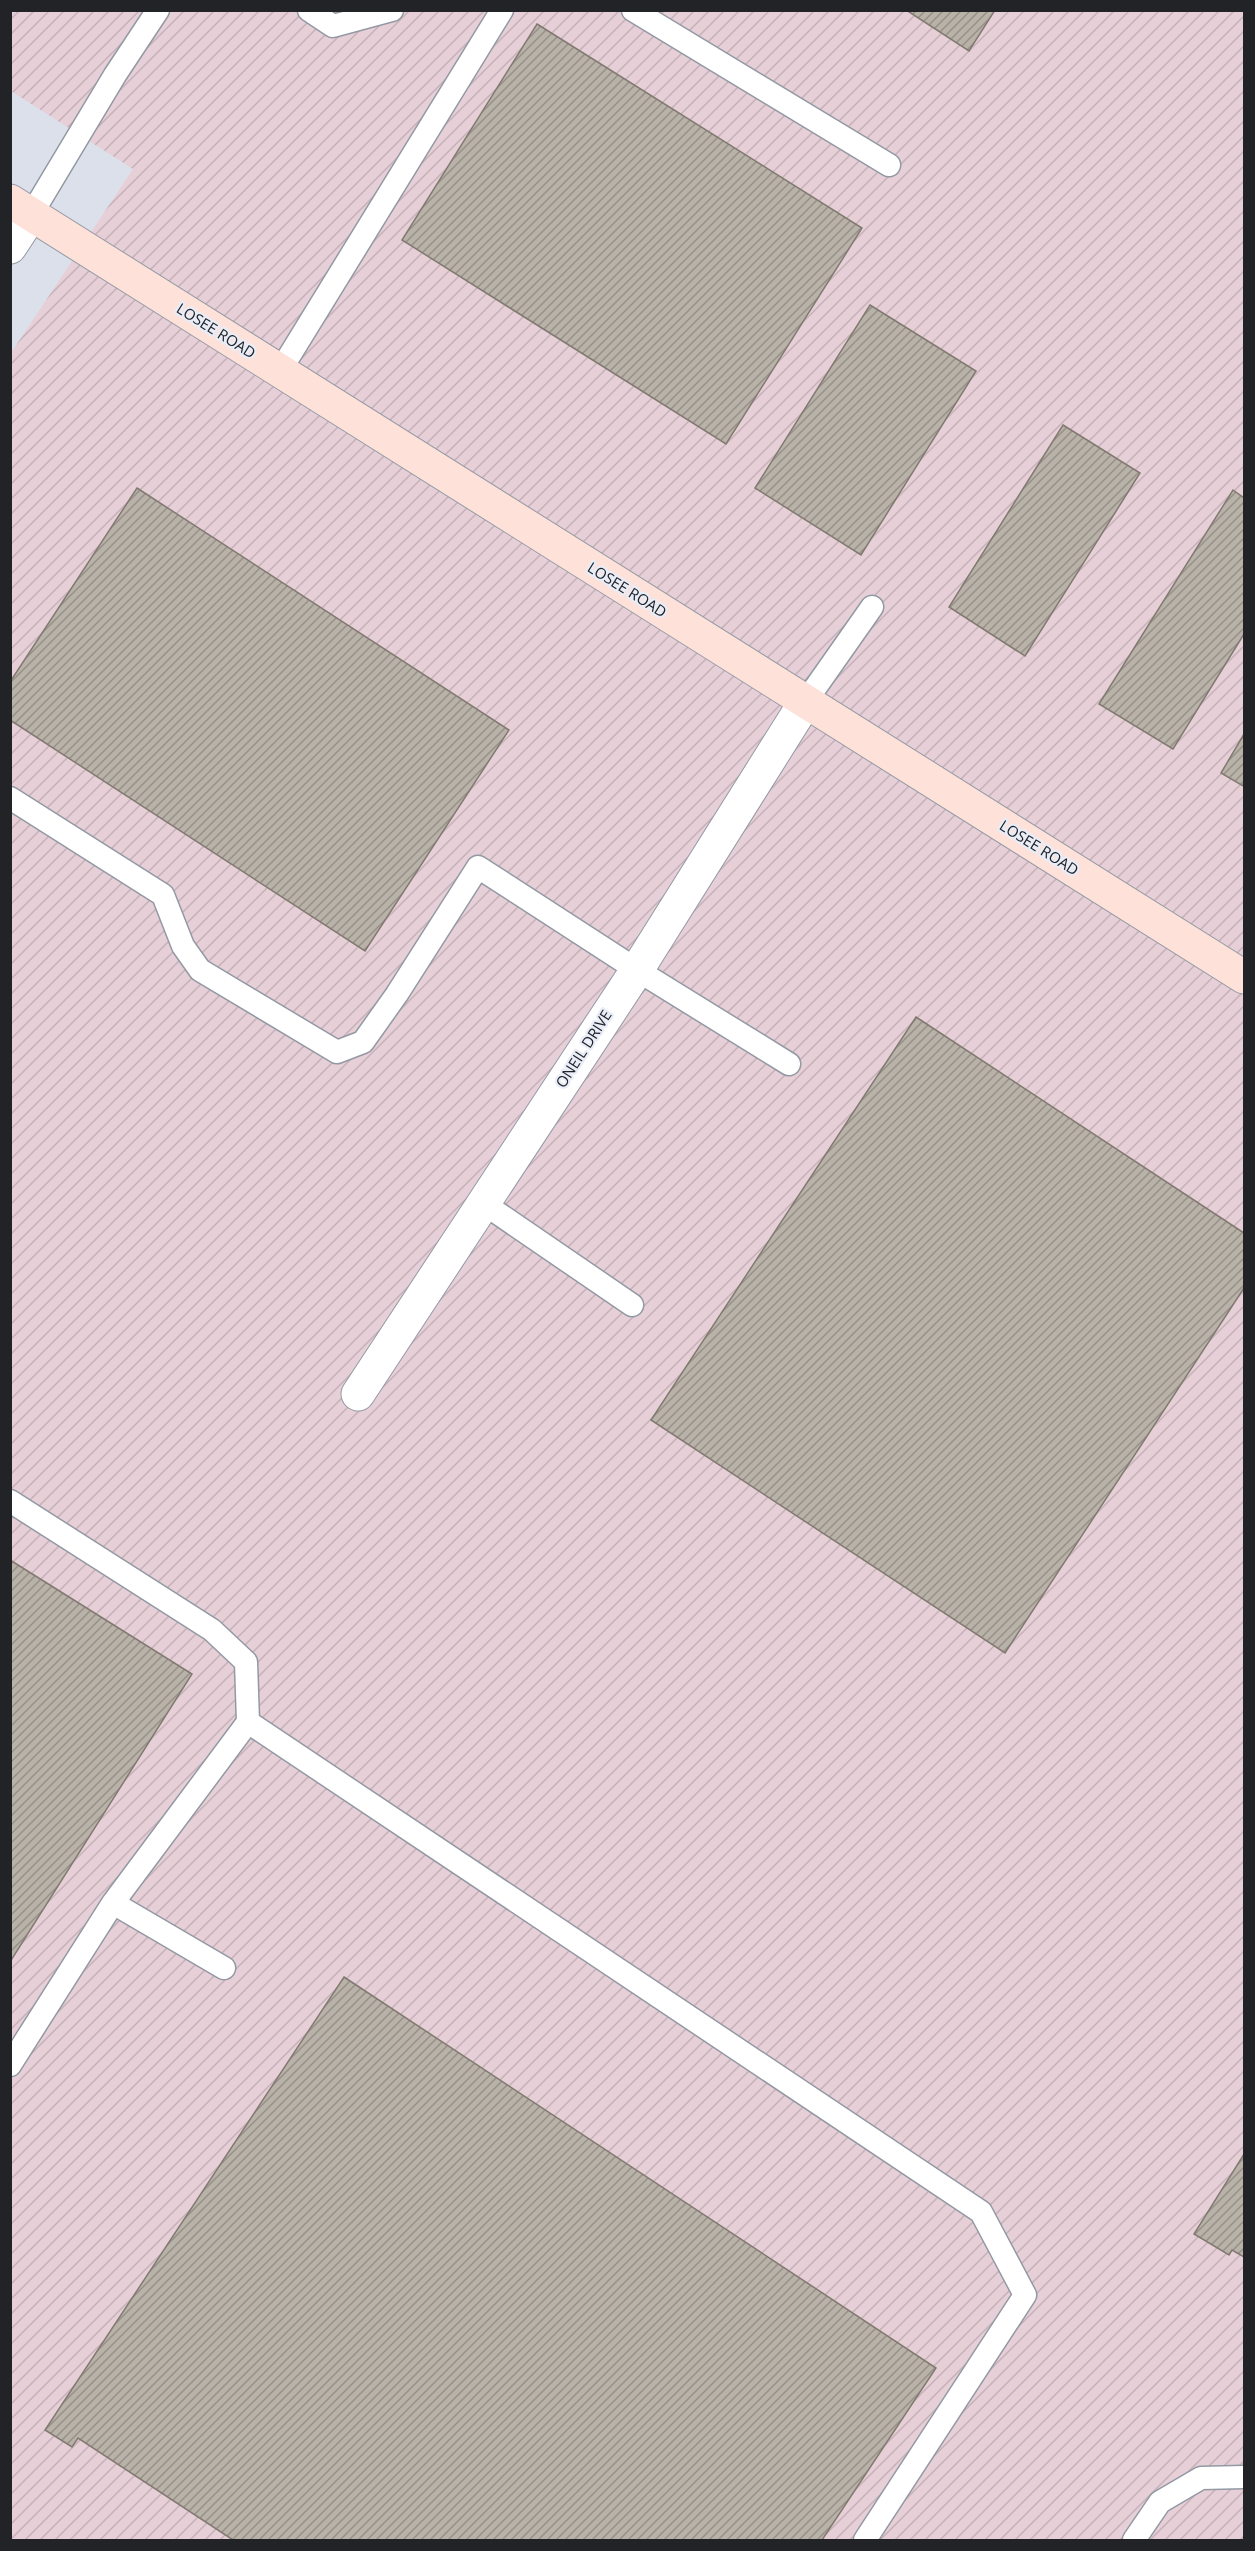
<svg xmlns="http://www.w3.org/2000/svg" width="1255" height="2551" font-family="'Open Sans',sans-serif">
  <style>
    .industrial { fill: url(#industrial-furrows) }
    .building { fill: url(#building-hatch); stroke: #807a71; stroke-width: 1.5 }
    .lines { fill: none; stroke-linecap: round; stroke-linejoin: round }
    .service-casing { stroke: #9399a3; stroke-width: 25 }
    .minor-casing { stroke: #9399a3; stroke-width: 35 }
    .secondary-casing { stroke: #9399a3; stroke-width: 35 }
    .service { stroke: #fff; stroke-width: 22 }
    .minor { stroke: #fff; stroke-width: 33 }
    .secondary { stroke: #fee2da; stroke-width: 33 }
    .labels { text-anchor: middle; stroke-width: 4.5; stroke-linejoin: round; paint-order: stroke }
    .street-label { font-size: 15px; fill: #212327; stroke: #e8edf8 }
  </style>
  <defs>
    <pattern id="industrial-furrows" width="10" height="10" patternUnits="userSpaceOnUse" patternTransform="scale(1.5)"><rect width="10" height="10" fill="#e7cfd7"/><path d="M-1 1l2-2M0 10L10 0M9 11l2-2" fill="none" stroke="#c6b1b9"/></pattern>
    <pattern id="building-hatch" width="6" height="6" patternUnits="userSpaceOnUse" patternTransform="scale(1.5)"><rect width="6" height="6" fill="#b9b2a8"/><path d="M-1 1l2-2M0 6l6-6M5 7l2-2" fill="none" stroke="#969089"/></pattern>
  </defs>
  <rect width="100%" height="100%" fill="#dbe0eb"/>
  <path class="industrial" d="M11,11h1233v2529h-1233v-2187l122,-184 -122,-78z"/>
  <path class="building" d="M906,10h89l-26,41z
    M537,24l325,204 -136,216 -324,-204z
    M870,305l106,66 -115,184 -106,-67z
    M1063,425l77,48 -115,183 -76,-49z
    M137,488l372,242 -144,221 -355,-231v-38z
    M1233,490l11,8v136l-71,115 -74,-45z
    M1244,734v49l-1,3 -22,-13z
    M916,1017l328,216v55l-239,365 -354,-233z
    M10,1560l182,114 -182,288z
    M344,1977l592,391 -114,172h-589l-155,-102 -6,9 -27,-17z
    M1244,2154v103l-12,-7 -3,5 -35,-21z"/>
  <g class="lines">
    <defs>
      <path id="service" d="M309,10l24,16 59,-16
        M633,10l256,155
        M31,215l84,-140 43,-65
        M280,371l222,-361
        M806,701l66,-94
        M10,798l153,97 20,51 17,24 137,82 26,-10 34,-48 81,-127 159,103 152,94
        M483,1203l149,102
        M10,1501l202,129 34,32 2,60 -135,181 -103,162
        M248,1722l733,490 44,83 -160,245
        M113,1903l111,65
        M1134,2540l26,-38 41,-24 43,-1"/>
      <path id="minor" d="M10,247l21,-32
        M358,1394l279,-424 169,-269"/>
      <path id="secondary" d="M10,201l1234,776"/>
    </defs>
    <use href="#service" class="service-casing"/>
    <use href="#minor" class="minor-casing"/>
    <use href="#secondary" class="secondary-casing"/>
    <use href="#service" class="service"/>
    <use href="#minor" class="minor"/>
    <use href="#secondary" class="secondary"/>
  </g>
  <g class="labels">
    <g class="street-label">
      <text transform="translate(216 331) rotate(32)" y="5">LOSEE ROAD</text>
      <text transform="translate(627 590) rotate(32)" y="5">LOSEE ROAD</text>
      <text transform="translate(1039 848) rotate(32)" y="5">LOSEE ROAD</text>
      <text transform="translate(584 1049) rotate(-57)" y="5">ONEIL DRIVE</text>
    </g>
  </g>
  <rect width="1255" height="2551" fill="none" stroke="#212327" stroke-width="24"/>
</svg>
